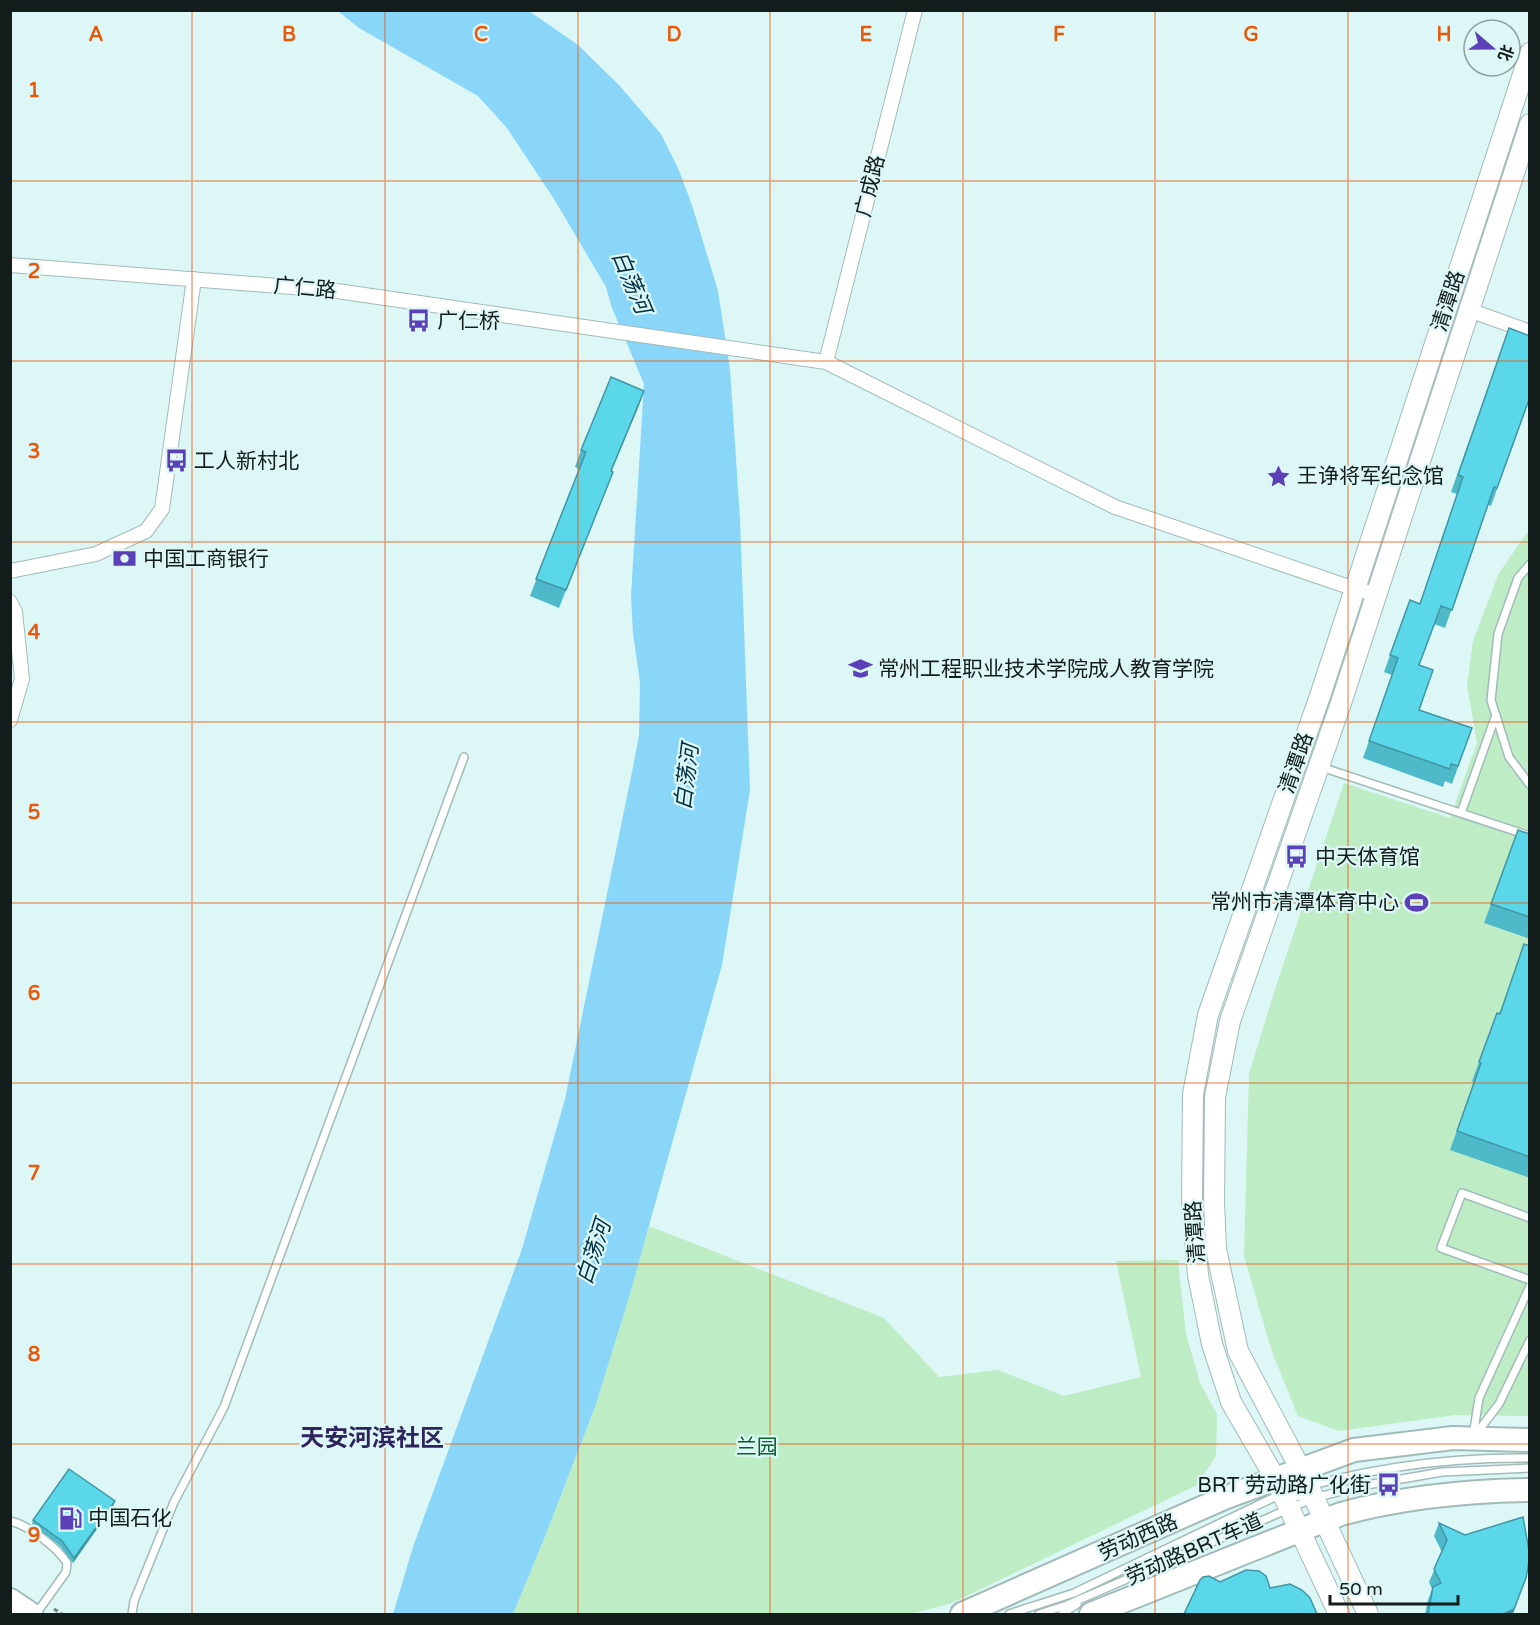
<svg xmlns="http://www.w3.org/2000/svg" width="1540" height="1625" font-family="'Varela Round','Noto Sans SC',sans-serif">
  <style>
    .green { fill: #bdecc5 }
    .water { fill: #89d6f9 }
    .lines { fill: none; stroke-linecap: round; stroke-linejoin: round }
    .lane-casing { stroke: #a1bbb9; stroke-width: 10 }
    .street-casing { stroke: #a1bbb9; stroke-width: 16 }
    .secondary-casing { stroke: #a1bbb9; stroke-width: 22 }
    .primary-casing { stroke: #a1bbb9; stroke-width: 26 }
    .path { stroke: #748684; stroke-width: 3; stroke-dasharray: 4.5 3; stroke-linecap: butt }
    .lane { stroke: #fff; stroke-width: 7 }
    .street { stroke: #fff; stroke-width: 14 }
    .secondary { stroke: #fff; stroke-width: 20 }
    .primary { stroke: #fff; stroke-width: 22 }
    .wall { fill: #4eb9c9 }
    .shaded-wall { fill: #4096a4 }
    .building { fill: #5bd7ea; stroke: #4096a4; stroke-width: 1.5 }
    .grid { fill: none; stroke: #e8590c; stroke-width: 1.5; stroke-opacity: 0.55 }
    .labels { text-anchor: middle; stroke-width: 4.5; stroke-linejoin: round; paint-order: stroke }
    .street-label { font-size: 21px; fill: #131d1c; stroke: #dcf7f5 }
    .poi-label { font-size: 21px; fill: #131d1c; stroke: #dcf7f5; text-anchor: start }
    .park-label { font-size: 21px; fill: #09602b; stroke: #dcf7f5 }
    .water-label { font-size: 22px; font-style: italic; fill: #013143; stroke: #dcf7f5 }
    .quarter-label { font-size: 24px; font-weight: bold; fill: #2e235d; stroke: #dcf7f5 }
    .grid-label { font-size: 20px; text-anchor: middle; font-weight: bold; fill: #e8590c; stroke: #dcf7f5; stroke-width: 4.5; stroke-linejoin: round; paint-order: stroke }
  </style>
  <rect width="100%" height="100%" fill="#dcf7f5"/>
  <path class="green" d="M1529,530v886l-74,-1 -116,16 -41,-15 -26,-64 -28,-96 5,-182 27,-88 68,-203 106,35 27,-75 -10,-58 6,-44 26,-68z
    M649,1226l235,92 55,59 59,-7 66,26 77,-19 -25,-116 62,-1 8,74 14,49 17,31 -1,42 -19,29 -245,118 -41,11h-398l31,-75 51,-132z"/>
  <path class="water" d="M338,11h191l49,34 41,40 42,49 17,34 14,37 26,86 12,78 10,150 10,271 -28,175 -93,332 -34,110 -51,132 -31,75h-120l20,-67 109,-298 43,-150 68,-332 6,-32 1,-52 -7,-50 -2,-37 13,-212 -32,-76 -6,-21 -52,-88 -47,-71 -29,-32 -119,-68z"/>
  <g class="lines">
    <defs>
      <path id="lane" d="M1530,564l-12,14 -20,56 -7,66 18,57 21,28
        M1321,767l209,69
        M1461,813l35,-98
        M1530,1218l-68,-25 -21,55 89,32
        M1476,1434l23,-30 31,-64
        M1473,1436l6,-38 51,-112
        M1287,1495l25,3
        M10,1521c18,4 47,26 57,42l-1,9 -30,42
        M132,1614l2,-13 40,-99 50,-95 240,-650
        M1009,1614l65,-21 207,-99c80,-25 165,-37 249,-36
        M1039,1614l28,-9 247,-107 47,-12 81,-14 88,-4
        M1062,1614l15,-10"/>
      <path id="street" d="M10,265l320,25 496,72 289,145 240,82 21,5
        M1469,310l61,22
        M826,362l89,-352
        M10,571l86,-17 50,-23 16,-22 32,-230
        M10,602l5,10 7,67 -12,41"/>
      <path id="secondary" d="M1339,1614l-64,-136 -44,-76 -19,-58 -14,-69 -6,-73 1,-108 15,-79 112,-319 210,-643
        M1368,1614l-67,-144 -63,-119 -22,-102 -2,-47 1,-105 15,-76 111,-318 189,-579"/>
      <path id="primary" d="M10,1600l21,14
        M962,1614l262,-116 130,-48 99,-12 77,2
        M1091,1614l250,-100c62,-17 124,-23 189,-24"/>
    </defs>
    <use href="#lane" class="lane-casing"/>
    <use href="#street" class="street-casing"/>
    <use href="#secondary" class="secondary-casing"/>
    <use href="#primary" class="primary-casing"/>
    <path class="path" d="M54,1609l8,5"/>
    <use href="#lane" class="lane"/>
    <use href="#street" class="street"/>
    <use href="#secondary" class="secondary"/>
    <use href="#primary" class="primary"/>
  </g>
  <path class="wall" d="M1509,328l21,69 -39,109 -3,-1 -43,123 -11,-4 -15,41v45l53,18 -20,56 -7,-3 -2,6 -80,-29 29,-83 -8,-3 26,-72 10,4 37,-110 -6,-2z
    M644,391l-33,81 -5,17 -47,119 -29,-12 49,-127 -4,-2 6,-17z
    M1518,830l12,4v105l-46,-16z
    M1530,946v232l-80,-28 24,-68 -2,-1 25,-68 2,1z
    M115,1501l-2,5 -40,57 -13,-17 -28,-22 1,-4z
    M1439,1523l74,91h-88l3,-14 4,-11 -3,-7 13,-30 -8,-16z"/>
  <path class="shaded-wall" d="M644,391l-6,17 -34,80 7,-17z
    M115,1501l-2,5 -40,57 1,-5z
    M1526,1578l-13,36h-10z"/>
  <path class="building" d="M1509,328l21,8v61l-33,91 -3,-1 -42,123 -11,-4 -22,59 14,5 -14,40 53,18 -14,38 -7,-2 -1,5 -81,-28 29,-83 -8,-3 20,-55 10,4 43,-127 -5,-2z
    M611,377l33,14 -33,80 2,1 -47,118 -30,-11 50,-127 -5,-2z
    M1518,830l12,4v83l-39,-13z
    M1524,944l6,2v211l-73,-26 24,-68 -2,-1 18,-49 3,1z
    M69,1469l46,32 -41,57 -12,-17 -29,-21z
    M1523,1517l7,39 -4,22 -12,31 -11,5h-75l5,-27 8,-4 -7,-14 13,-29 -8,-17 26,12z
    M1246,1570l13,1 7,5 4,12 20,-4 12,6 8,8 7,16h-133l16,-34 3,-3 6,-1 11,6z"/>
  <path class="grid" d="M192,10v1604M385,10v1604M578,10v1604M770,10v1604M963,10v1604M1155,10v1604M1348,10v1604M10,181h1520M10,361h1520M10,542h1520M10,722h1520M10,903h1520M10,1083h1520M10,1264h1520M10,1444h1520"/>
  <defs>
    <symbol id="bus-bare" viewBox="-9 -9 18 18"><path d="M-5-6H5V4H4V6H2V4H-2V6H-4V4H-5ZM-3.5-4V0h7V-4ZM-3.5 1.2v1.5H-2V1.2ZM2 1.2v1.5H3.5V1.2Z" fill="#5b40b8" stroke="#dcf7f5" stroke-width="2.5" paint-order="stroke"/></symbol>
    <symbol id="sight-bare" viewBox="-9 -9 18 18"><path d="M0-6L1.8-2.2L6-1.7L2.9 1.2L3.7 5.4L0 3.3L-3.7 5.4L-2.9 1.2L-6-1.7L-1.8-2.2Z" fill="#5b40b8" stroke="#dcf7f5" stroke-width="2.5" paint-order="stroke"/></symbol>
    <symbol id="bank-bare" viewBox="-9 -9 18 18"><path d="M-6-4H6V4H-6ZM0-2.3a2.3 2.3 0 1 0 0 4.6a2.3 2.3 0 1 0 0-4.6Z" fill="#5b40b8" stroke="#dcf7f5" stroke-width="2.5" paint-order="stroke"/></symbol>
    <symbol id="school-bare" viewBox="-9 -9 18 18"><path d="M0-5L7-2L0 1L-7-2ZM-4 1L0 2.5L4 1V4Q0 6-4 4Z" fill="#5b40b8" stroke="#dcf7f5" stroke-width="2.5" paint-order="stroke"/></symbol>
    <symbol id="stadium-bare" viewBox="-9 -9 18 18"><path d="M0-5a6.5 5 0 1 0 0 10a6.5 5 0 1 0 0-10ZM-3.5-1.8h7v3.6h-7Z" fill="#5b40b8" stroke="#dcf7f5" stroke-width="2.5" paint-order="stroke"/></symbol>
    <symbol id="fuel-bare" viewBox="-9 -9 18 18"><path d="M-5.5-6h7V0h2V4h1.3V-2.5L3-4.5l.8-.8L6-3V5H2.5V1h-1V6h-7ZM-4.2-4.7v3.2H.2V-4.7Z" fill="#5b40b8" stroke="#dcf7f5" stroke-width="2.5" paint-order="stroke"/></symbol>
  </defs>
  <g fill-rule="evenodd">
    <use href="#bus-bare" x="402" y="304" width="33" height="33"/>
    <use href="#bus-bare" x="160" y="444" width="33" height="33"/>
    <use href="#sight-bare" x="1262" y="460" width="33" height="33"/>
    <use href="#bank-bare" x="108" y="542" width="33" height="33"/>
    <use href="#school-bare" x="844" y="652" width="33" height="33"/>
    <use href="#bus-bare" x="1280" y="840" width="33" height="33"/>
    <use href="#stadium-bare" x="1400" y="886" width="33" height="33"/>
    <use href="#bus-bare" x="1372" y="1468" width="33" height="33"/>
    <use href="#fuel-bare" x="54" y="1502" width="33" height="33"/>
  </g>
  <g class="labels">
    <g class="street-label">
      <text transform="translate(870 186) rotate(-76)" y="7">广成路</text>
      <text transform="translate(305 288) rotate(5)" y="7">广仁路</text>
      <text transform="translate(1448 301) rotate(-72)" y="7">清潭路</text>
      <text transform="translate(1296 763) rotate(-71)" y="7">清潭路</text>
      <text transform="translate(1195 1232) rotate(-94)" y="7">清潭路</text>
      <text transform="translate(1138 1537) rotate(-24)" y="7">劳动西路</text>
      <text transform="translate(1194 1549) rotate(-24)" y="7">劳动路BRT车道</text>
    </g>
    <g class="poi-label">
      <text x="437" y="328">广仁桥</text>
      <text x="194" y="468">工人新村北</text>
      <text x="1297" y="483">王诤将军纪念馆</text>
      <text x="143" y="566">中国工商银行</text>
      <text x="878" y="676">常州工程职业技术学院成人教育学院</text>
      <text x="1315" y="864">中天体育馆</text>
      <text x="1399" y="909" text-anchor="end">常州市清潭体育中心</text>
      <text x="1371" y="1492" text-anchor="end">BRT 劳动路广化街</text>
      <text x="88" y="1525">中国石化</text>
    </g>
    <g class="park-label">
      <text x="757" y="1454">兰园</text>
    </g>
    <g class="water-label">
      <text transform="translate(632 282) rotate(67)" y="8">白荡河</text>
      <text transform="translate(686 777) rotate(-83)" y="8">白荡河</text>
      <text transform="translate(593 1252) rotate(-72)" y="8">白荡河</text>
    </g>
    <g class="quarter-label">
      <text x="372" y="1446">天安河滨社区</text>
    </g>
  </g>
  <g class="grid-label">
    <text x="96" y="41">A</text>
    <text x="289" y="41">B</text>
    <text x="481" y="41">C</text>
    <text x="674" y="41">D</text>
    <text x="866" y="41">E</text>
    <text x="1059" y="41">F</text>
    <text x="1251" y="41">G</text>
    <text x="1444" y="41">H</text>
    <text x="34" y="97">1</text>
    <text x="34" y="278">2</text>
    <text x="34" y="458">3</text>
    <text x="34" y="639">4</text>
    <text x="34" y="819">5</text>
    <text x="34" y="1000">6</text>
    <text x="34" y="1180">7</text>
    <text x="34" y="1361">8</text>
    <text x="34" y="1542">9</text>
  </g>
  <rect width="1540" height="1625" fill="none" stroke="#131d1c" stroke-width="24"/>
  <g transform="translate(1492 48) rotate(110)"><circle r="28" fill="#dcf7f5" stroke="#8ca09e" stroke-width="1.5"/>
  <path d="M0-4.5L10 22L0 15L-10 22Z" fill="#5b40b8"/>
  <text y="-9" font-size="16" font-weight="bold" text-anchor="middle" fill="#131d1c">北</text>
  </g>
  <path d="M1330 1595v9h128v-9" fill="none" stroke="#131d1c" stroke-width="3"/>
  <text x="1339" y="1595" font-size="18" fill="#131d1c" stroke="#dcf7f5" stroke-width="4.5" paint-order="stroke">50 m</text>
</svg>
